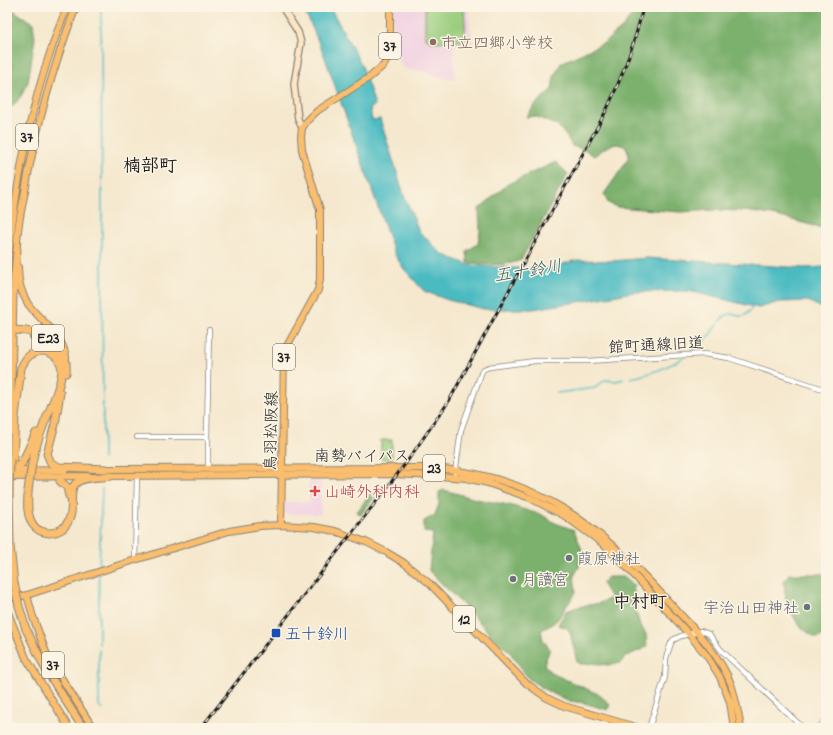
<svg xmlns="http://www.w3.org/2000/svg" width="833" height="735" font-family="'Indie Flower','Klee One',sans-serif">
  <style>
    .built { fill: #f1d0e2 }
    .green { fill: #9acd7e; stroke: #5b744d }
    .forest { fill: #7bb06d; stroke: #4c6644 }
    .water { fill: #4cbbc2; stroke: #346c6f }
    .lines { fill: none; stroke-linecap: round; stroke-linejoin: round }
    .stream { stroke: #4cbbc2; stroke-width: 1.5 }
    .tertiary-casing { stroke: #888275; stroke-width: 6 }
    .secondary-casing { stroke: #888275; stroke-width: 8 }
    .primary-casing { stroke: #888275; stroke-width: 8 }
    .trunk-casing { stroke: #888275; stroke-width: 8 }
    .motorway-casing { stroke: #888275; stroke-width: 9 }
    .tertiary { stroke: #fff; stroke-width: 4.5 }
    .secondary { stroke: #fde5c5; stroke-width: 5.5 }
    .primary { stroke: #fabe6e; stroke-width: 6 }
    .trunk { stroke: #fabe6e; stroke-width: 6 }
    .motorway { stroke: #fabe6e; stroke-width: 7 }
    .rail-casing { stroke: #1c1c1c; stroke-width: 3 }
    .rail { stroke: #fcf5e5; stroke-width: 1.5; stroke-dasharray: 4.5; stroke-linecap: butt }
    .motorway-bridge-casing { stroke: #888275; stroke-width: 9; stroke-linecap: butt }
    .motorway-bridge { stroke: #fabe6e; stroke-width: 7 }
    .education-dot { fill: #8d6e63; stroke: #fcf5e5; stroke-width: 1.5 }
    .health-dot { fill: #e0444e; stroke: #fcf5e5; stroke-width: 1.5 }
    .worship-dot { fill: #6b7280; stroke: #fcf5e5; stroke-width: 1.5 }
    .transit-dot { fill: #1a4fb4; stroke: #fcf5e5; stroke-width: 1.5 }
    .labels { text-anchor: middle; stroke-width: 3; stroke-linejoin: round; paint-order: stroke }
    .shield { fill: #fcf5e5; stroke: #5f5d58; stroke-width: 1 }
    .shield-label { font-size: 15px; font-weight: bold; fill: #1c1c1c }
    .education-label { font-size: 16px; fill: #785e54; stroke: #fcf5e5; text-anchor: start }
    .street-label { font-size: 16px; fill: #1c1c1c; stroke: #fcf5e5 }
    .health-label { font-size: 16px; fill: #be3a42; stroke: #fcf5e5; text-anchor: start }
    .worship-label { font-size: 16px; fill: #5b616d; stroke: #fcf5e5; text-anchor: start }
    .transit-label { font-size: 16px; fill: #164399; stroke: #fcf5e5; text-anchor: start }
    .water-label { font-size: 17px; font-style: italic; fill: #2f5c5e; stroke: #fcf5e5 }
    .quarter-label { font-size: 18px; font-weight: bold; fill: #1c1c1c; stroke: #fcf5e5 }
  </style>
  <rect width="100%" height="100%" fill="#fcf5e5"/>
  <filter id="ink" filterUnits="userSpaceOnUse"><feTurbulence type="fractalNoise" baseFrequency=".025" numOctaves="2"/><feDisplacementMap in="SourceGraphic" scale="8" xChannelSelector="R" yChannelSelector="G"/><feConvolveMatrix kernelMatrix="1 2 1 2 8 2 1 2 1" color-interpolation-filters="sRGB"/></filter>
  <filter id="wash" filterUnits="userSpaceOnUse"><feTurbulence type="fractalNoise" baseFrequency=".012" numOctaves="4" result="noise"/><feDisplacementMap in="SourceGraphic" scale="16" xChannelSelector="R" yChannelSelector="G"/><feGaussianBlur stdDeviation="0.9" result="paint"/><feColorMatrix in="noise" values="0 0 0 0 0 0 0 0 0 0 0 0 0 0 0 0 0 1.4 0 .05"/><feComposite in="paint" operator="in"/></filter>
  <g filter="url(#wash)">
    <rect width="100%" height="100%" fill="#f5e8ce"/>
    <path class="built" d="M392,7h76l4,37 -18,1v33l-9,1 -22,-8 -18,-2 -4,-4 -7,-24z
      M309,480h12v34h-37v-12h25z"/>
    <path class="green" d="M425,7h39l2,34 -35,1 -6,-4z
      M381,440h11v19h-11z"/>
    <path class="forest" d="M7,7h6l1,4 19,12 2,15 -7,44 -7,14 -7,9 -7,5z
      M636,7h190v222l-53,-14 -28,-4 -31,-1 -34,2 -63,-5 -9,-4 -4,-9 21,-30 4,-9 -3,-8c-14,-7 -20,1 -32,9l-10,-7 -12,-3 -5,-9 -9,-11 -23,-10 -9,1 11,-14 15,-14 2,-12 7,-14 43,-20 19,-16 10,-13z
      M556,162l12,12 -47,86c-16,7 -35,4 -53,3l-1,-12 11,-7 2,-13 -1,-22 29,-25z
      M377,485l6,1 -22,29 -4,-3z
      M444,490l32,9 33,6 33,10 13,8 19,7 8,20 -3,17 -5,9 2,16 -18,27 -7,6 -10,5 2,10 7,9 -6,15 7,9 47,21 12,10 -2,6 -24,-7 -14,-2 -21,-9 -20,-13 -20,-28 -17,-15 -21,-23 -42,-42 4,-38 -9,-1v-11l11,-6 4,-11v-12z
      M789,574h37v60l-9,4 -10,-6 -9,-8 -12,-22 -2,-20z
      M608,577h17l8,7 3,28 4,13 6,9 1,13 -20,9 -7,7 -12,2 -15,-2 -12,1 -4,-2 -7,-30 -3,-4 -9,-3 8,-14 12,-4 22,-4 11,-5 -9,-15z"/>
    <path class="water" d="M301,7h29l32,59 13,39 -5,4 2,11 8,-1 25,79 14,33 23,23 27,11 43,3 32,1 34,-9 34,1 35,-3 157,10 22,-1v43l-18,-9 -29,1 -20,6 -70,-17 -55,1 -50,9 -51,8h-49l-36,-9 -24,-9 -20,-22 -9,-14 -71,-200 -15,-35z"/>
    <g class="lines">
      <path class="stream" d="M101,7l2,452
        M690,352c6,-4 12,-8 17,-14 5,-5 13,-21 20,-23 10,-4 15,10 26,-9
        M631,378c19,-4 37,-10 53,-21
        M557,393l38,-5 10,-8 11,1 8,-2
        M99,570l3,-82
        M99,644v-70
        M99,650v55l3,5
        M811,728l15,-17"/>
    </g>
  </g>
  <g filter="url(#ink)">
    <g class="lines">
      <defs>
        <path id="tertiary" d="M137,437h70
          M208,469v-27l-1,-5 2,-107
          M455,474l6,-44 21,-59 2,-2 5,-2 46,-6h52l117,-7 25,4 97,32
          M135,560l2,-84
          M649,728l16,-51 1,-19 5,-15 2,-3 8,-4 20,-5 8,3 12,16 82,78"/>
        <path id="secondary" d="M282,7l16,25 3,11 -7,41 4,35 4,9"/>
        <path id="primary" d="M17,254c-1,-20 4,-43 8,-63 11,-63 28,-125 51,-184
          M18,267c0,13 3,26 10,37 13,18 34,29 38,53
          M7,272c8,-90 25,-181 60,-265
          M33,336c14,4 24,11 28,26
          M281,525l3,-172 3,-7 31,-56 2,-11v-69l-18,-60 -1,-13 1,-9 5,-7 10,-10 53,-34 14,-12 3,-6 3,-13v-39
          M27,595l6,22 14,38 46,73
          M7,599l20,-4 108,-35 94,-29 31,-5 21,-1 33,2 21,4 31,11 20,10 18,11 25,20 97,100 21,15 17,8 75,22
          M7,610l19,48 43,70"/>
        <path id="trunk" d="M103,469l331,-1c104,8 166,58 233,132 23,25 51,51 64,84 5,14 7,29 10,44
          M7,471l58,-1
          M106,476l284,-2 49,2 27,2 22,5 42,15 35,18 37,27 18,17 68,73 19,23 13,21 10,25 4,26
          M7,477l82,-1"/>
        <path id="motorway" d="M14,330c27,1 55,10 52,43
          M60,393l-5,31 -8,30 4,9 8,4 47,2
          M10,429l3,-134 4,-45
          M13,459l2,-42 6,-49c3,-6 6,-13 14,-15 5,-3 12,-2 17,1 6,3 9,9 10,15 0,13 -7,27 -11,38 -8,18 -15,36 -19,56
          M7,468l12,-2 3,-3 14,-30
          M60,481l7,6 2,9
          M9,491l1,55 4,37
          M28,491c0,10 -2,20 3,30 2,5 7,10 13,11 6,2 13,0 18,-3 17,-14 4,-36 13,-45 8,-8 26,-6 36,-8
          M26,629l19,39 38,60"/>
      </defs>
      <use href="#tertiary" class="tertiary-casing"/>
      <use href="#secondary" class="secondary-casing"/>
      <use href="#primary" class="primary-casing"/>
      <use href="#trunk" class="trunk-casing"/>
      <use href="#motorway" class="motorway-casing"/>
      <use href="#tertiary" class="tertiary"/>
      <use href="#secondary" class="secondary"/>
      <use href="#primary" class="primary"/>
      <use href="#trunk" class="trunk"/>
      <use href="#motorway" class="motorway"/>
      <defs>
        <path id="rail" d="M201,728l205,-265 43,-62 157,-290c16,-34 29,-67 37,-104"/>
      </defs>
      <use href="#rail" class="rail-casing"/>
      <use href="#rail" class="rail"/>
      <defs>
        <path id="motorway-bridge" d="M9,491l1,-32
          M28,491l4,-28
          M14,583l5,23 7,23"/>
      </defs>
      <use href="#motorway-bridge" class="motorway-bridge-casing"/>
      <use href="#motorway-bridge" class="motorway-bridge"/>
    </g>
  </g>
  <circle class="education-dot" cx="433" cy="42" r="4"/>
  <path class="health-dot" d="M313 485h4v4h4v4h-4v4h-4v-4h-4v-4h4z"/>
  <g class="worship-dot">
    <circle cx="569" cy="558" r="4"/>
    <circle cx="513" cy="579" r="4"/>
    <circle cx="807" cy="607" r="4"/>
  </g>
  <rect class="transit-dot" x="271" y="628" width="10" height="10" rx="2"/>
  <g class="labels">
    <g class="shield">
      <rect x="379" y="33" width="22" height="26" rx="3"/>
      <rect x="16" y="124" width="22" height="26" rx="3"/>
      <rect x="32" y="325" width="32" height="26" rx="3"/>
      <rect x="273" y="344" width="22" height="26" rx="3"/>
      <rect x="423" y="455" width="22" height="26" rx="3"/>
      <rect x="453" y="606" width="22" height="26" rx="3"/>
      <rect x="42" y="652" width="22" height="26" rx="3"/>
    </g>
    <g class="shield-label">
      <text x="390" y="51">37</text>
      <text x="27" y="142">37</text>
      <text x="48" y="343">E23</text>
      <text x="284" y="362">37</text>
      <text x="434" y="473">23</text>
      <text x="464" y="624">12</text>
      <text x="53" y="670">37</text>
    </g>
    <g class="education-label">
      <text x="441" y="48">市立四郷小学校</text>
    </g>
    <g class="street-label">
      <text transform="translate(656 344) rotate(-3)" y="6">館町通線旧道</text>
      <text transform="translate(270 431) rotate(-89)" y="6">鳥羽松阪線</text>
      <text x="362" y="461">南勢バイパス</text>
    </g>
    <g class="health-label">
      <text x="324" y="497">山崎外科内科</text>
    </g>
    <g class="worship-label">
      <text x="577" y="564">葭原神社</text>
      <text x="521" y="585">月讀宮</text>
      <text x="799" y="613" text-anchor="end">宇治山田神社</text>
    </g>
    <g class="transit-label">
      <text x="285" y="639">五十鈴川</text>
    </g>
    <g class="water-label">
      <text transform="translate(528 270) rotate(-9)" y="6">五十鈴川</text>
    </g>
    <g class="quarter-label">
      <text x="150" y="171">楠部町</text>
      <text x="640" y="607">中村町</text>
    </g>
  </g>
  <rect width="833" height="735" fill="none" stroke="#fcf5e5" stroke-width="24"/>
</svg>
